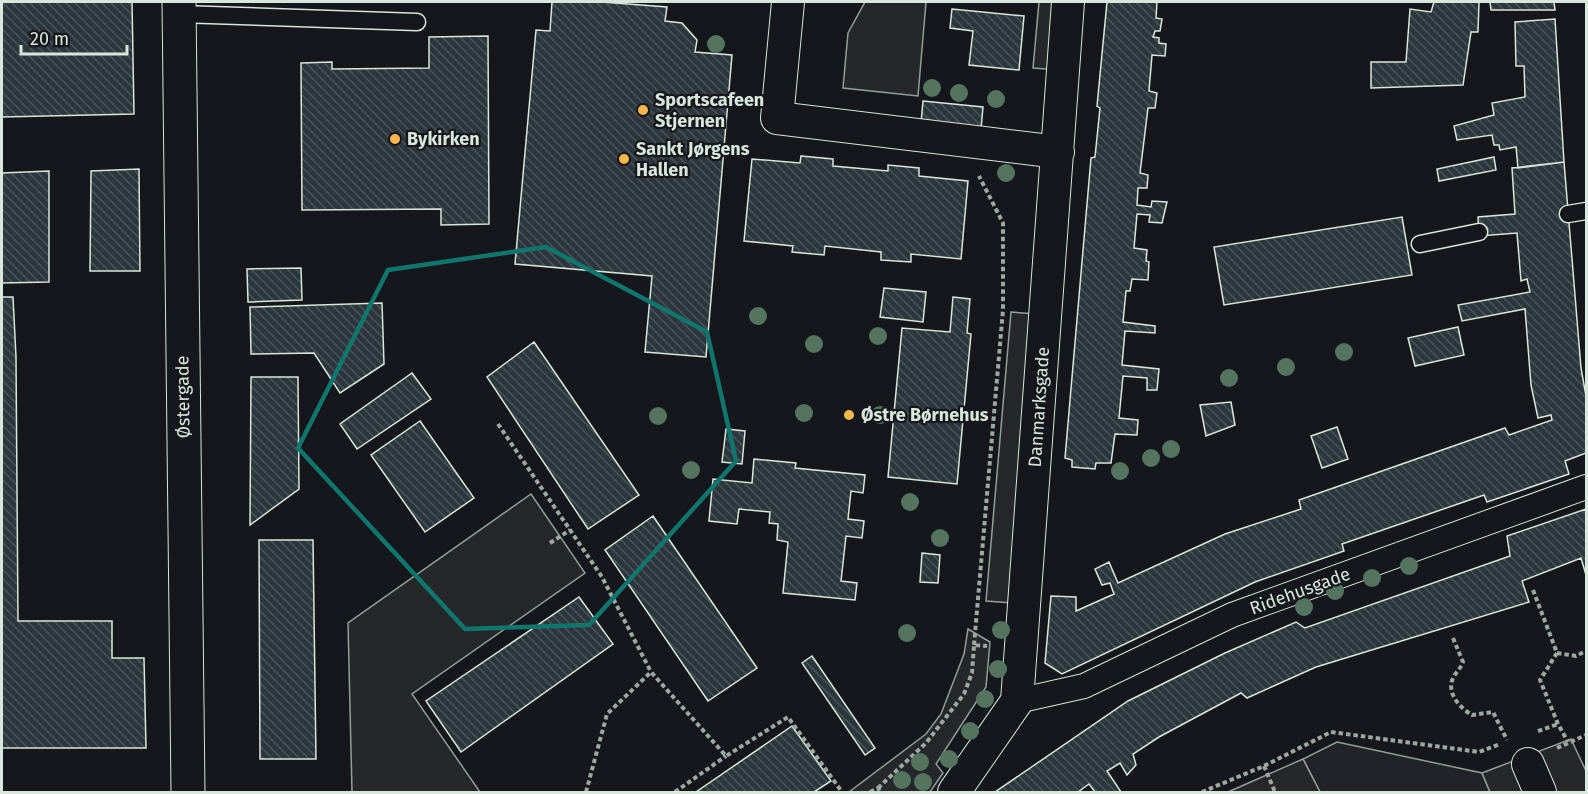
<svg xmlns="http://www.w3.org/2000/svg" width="1588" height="794" font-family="'Fira Sans',sans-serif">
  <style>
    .park { fill: #202428; stroke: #939e99; stroke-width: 1.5 }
    .parking { fill: #24282b; stroke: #939e99; stroke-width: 1.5 }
    .building { fill: url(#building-back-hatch); stroke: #d8e6dc; stroke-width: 1.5 }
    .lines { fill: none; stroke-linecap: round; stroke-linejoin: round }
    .service-casing { stroke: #d8e6dc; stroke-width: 19 }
    .pedestrian-casing { stroke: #d8e6dc; stroke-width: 26 }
    .minor-casing { stroke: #d8e6dc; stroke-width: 34 }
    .tertiary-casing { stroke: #d8e6dc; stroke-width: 35 }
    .path { stroke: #9da8a2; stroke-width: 4; stroke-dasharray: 4.5 3; stroke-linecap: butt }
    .service { stroke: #14181c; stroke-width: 16 }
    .pedestrian { stroke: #14181c; stroke-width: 24 }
    .minor { stroke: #14181c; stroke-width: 32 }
    .tertiary { stroke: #14181c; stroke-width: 33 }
    .tree { fill: #55745f }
    .marked { fill: none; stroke: #0f766e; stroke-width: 4.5; stroke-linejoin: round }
    .poi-dot { fill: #ffb74d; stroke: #14181c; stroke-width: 2 }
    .labels { text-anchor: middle; stroke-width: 4.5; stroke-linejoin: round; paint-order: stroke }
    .poi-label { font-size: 18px; font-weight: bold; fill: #d8e6dc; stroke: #14181c; text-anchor: start }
    .street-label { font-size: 18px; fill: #d8e6dc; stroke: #14181c }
  </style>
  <defs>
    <pattern id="building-back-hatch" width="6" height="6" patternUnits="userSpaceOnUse" patternTransform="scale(1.5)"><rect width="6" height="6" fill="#2c363c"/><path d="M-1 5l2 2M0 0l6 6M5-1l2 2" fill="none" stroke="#4a5358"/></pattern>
  </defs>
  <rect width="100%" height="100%" fill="#14181c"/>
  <path class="park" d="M1337,742l145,31 8,19h-170l-17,-33z"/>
  <path class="parking" d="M865,2h61l-8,94 -75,-8 5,-55z
    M1039,2h25l-5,68 -26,-2z
    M1011,312l26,2 -25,289 -26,-2z
    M531,494l54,79 -173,121 68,98h-128l-4,-169z
    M968,629l22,13 -4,45 -50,77 7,9 -13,19h-81l77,-58 15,-20 23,-60z
    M1571,739l15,32v21h-96l-8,-19z
    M1303,759l17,33h-92z"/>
  <path class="building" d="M2,2h130l2,112 -132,3z
    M552,2h50l65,5 -2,14 17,2 15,17 -2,12 37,3 -26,302 -61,-5 7,-76 -137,-12 21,-234 14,1z
    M1107,2h50l-1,16 6,1 -2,12h-5l-2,6 6,1v5l7,1 -1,12 -13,-1 -3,36 8,2 -2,15h-7l-8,65 8,2 -1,13h-9l-1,17 14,2 1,-6 15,1 -5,21 -13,-1 1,-7 -13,-1 -3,34 13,2 -1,11 3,1 -1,18 -16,-1 -2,12h-4l-3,31 32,4v7l-30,-2 -3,34 37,4 -2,21h-10v-12l-24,-2 -4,42 19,2 -1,15 -22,-1 -4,29h-15l-1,6 -23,-2v-7l-7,-2 26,-300 4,-1 5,-49 -3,-2z
    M1434,2h45l-1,30h-7l-8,53 -92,3v-26h35l4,-53 21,3z
    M1490,2h64l1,8h-64z
    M952,9l72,7 -5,54 -50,-5 4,-34 -23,-3z
    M1555,19l9,143 -46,6 -2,-21 -16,3 -1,-5h-5l-2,-10 -35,5 -3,-14 40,-11 -2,-12 33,-6 -1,-31h-8l-1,-44z
    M488,36l1,188 -48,1v-16l-139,1 -1,-147 31,-1v7l97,-1v-31z
    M923,101l60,6 -2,22 -60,-6z
    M801,156l32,3v7l55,5v-6l31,3v8l49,5 -7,78 -50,-5v8l-30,-2v-8l-56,-6 -1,9 -32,-3 1,-6 -49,-5 8,-82 48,4z
    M1494,157l2,13 -57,11 -2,-12z
    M1564,162l17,206 5,28v57l-21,8 4,13 -82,28 -3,-7 -142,49 2,7 -89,31 -193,92 -17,-11 6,-67 25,1v14l38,-17 -4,-11 -8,2 -7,-16 14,-7 9,21 107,-49 76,-25 -2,-9 206,-72 4,7 43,-15 -1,-5 -13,3 -7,-33 -6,-76 -63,12 -4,-16 72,-13 -3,-13 -6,2 -4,-48 -38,3 -1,-19 37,-3 -3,-46z
    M139,169l1,102h-50l1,-100z
    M49,171v111l-47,1v-110z
    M1402,217l10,58 -188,30 -10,-58z
    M301,268l1,32 -54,2 -1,-33z
    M884,288l42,4 -3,30 -43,-5z
    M2,297h11l3,60 2,264h94v37h32l2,90h-144z
    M953,297l17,2 -3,34 4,1 -14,150 -69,-7 14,-149 48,4z
    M382,303l2,61 -44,29 -26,-40 -63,1 -1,-47z
    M1458,327l6,28 -49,11 -7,-28z
    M534,342l105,153 -51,34 -101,-152z
    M412,373l19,26 -74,50 -17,-25z
    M251,377h47l1,112 -49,36z
    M1231,402l4,23 -29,11 -6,-31z
    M420,421l54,77 -49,34 -54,-77z
    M1337,427l11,32 -26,9 -11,-32z
    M726,429l19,2 -3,33 -20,-2z
    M754,459l42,4 -1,5 70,7 -2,18 -12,-2 -3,28 16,2 -2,17 -16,-2 -5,45 16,2 -2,17 -72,-7 5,-51 -11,-2 1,-16 -9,-1 1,-11 -31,-3 -2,15 -28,-3 4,-42 39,4z
    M1586,509v66l-5,-17 -59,23 7,21 -213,65 -69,31 -6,-5 -82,44 -26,17 3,11 -9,10 -7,-12 -13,8 14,21h-26l-6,-8 -11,8h-83l133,-91 97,-48 71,-31 9,6 205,-72 -3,-20z
    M653,516l104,152 -49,33 -103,-151z
    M259,540h54l3,219h-56z
    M922,553l18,2 -2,28 -18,-1z
    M579,597l34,47 -152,108 -35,-51z
    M812,656l63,92 -10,7 -63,-92z
    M792,726l39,55 -17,11h-118z"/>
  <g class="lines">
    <defs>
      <path id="service" d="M179,14l238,8
        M1568,214l18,-3
        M1420,244l59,-12"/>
      <path id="pedestrian" d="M1017,701l67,-15 148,-71 354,-128"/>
      <path id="minor" d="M788,2l-11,116 281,34
        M1528,764l12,28
        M954,792l63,-91 51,-699"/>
      <path id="tertiary" d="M179,2l9,790"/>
    </defs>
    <use href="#service" class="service-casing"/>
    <use href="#pedestrian" class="pedestrian-casing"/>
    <use href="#minor" class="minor-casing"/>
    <use href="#tertiary" class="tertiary-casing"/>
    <path class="path" d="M498,424l104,153 49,95
      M550,543l20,-13
      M1533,590l24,63 -17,27 18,44 10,18
      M1453,638l10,24c-2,6 -7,10 -10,16 -7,15 7,30 19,37l21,-3 14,28
      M974,645l29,-335v-87l-24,-47
      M1557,653l19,3 10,-5
      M1538,731l20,-7
      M1557,748l29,-13
      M1264,766l11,26
      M878,788l48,-45 38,-49 8,-21 2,-28 13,1
      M586,792l21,-78 44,-42 75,84 62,-39 54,75
      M675,792l51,-36
      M870,792l8,-4 3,4
      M1202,792l62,-26 67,-34 148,20 21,-8"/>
    <use href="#service" class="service"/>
    <use href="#pedestrian" class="pedestrian"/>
    <use href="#minor" class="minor"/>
    <use href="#tertiary" class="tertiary"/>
  </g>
  <g class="tree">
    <circle cx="716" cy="44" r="9"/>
    <circle cx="932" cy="88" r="9"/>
    <circle cx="959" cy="93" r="9"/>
    <circle cx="996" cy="99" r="9"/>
    <circle cx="1006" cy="173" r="9"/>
    <circle cx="758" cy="316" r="9"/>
    <circle cx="878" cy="336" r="9"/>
    <circle cx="814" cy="344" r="9"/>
    <circle cx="1344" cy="352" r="9"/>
    <circle cx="1286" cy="367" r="9"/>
    <circle cx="1229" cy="378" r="9"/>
    <circle cx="804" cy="413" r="9"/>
    <circle cx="880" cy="415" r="9"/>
    <circle cx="658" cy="416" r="9"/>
    <circle cx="1171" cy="449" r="9"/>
    <circle cx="1151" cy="458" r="9"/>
    <circle cx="691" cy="470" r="9"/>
    <circle cx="1120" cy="471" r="9"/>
    <circle cx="910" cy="502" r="9"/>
    <circle cx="940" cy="538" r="9"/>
    <circle cx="1409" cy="566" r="9"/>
    <circle cx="1372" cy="578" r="9"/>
    <circle cx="1335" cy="591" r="9"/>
    <circle cx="1304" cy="607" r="9"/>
    <circle cx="1001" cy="630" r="9"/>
    <circle cx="907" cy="633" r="9"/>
    <circle cx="998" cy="669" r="9"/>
    <circle cx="985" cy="699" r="9"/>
    <circle cx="970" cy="731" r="9"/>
    <circle cx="949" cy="759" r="9"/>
    <circle cx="920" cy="762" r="9"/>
    <circle cx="902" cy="780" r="9"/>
    <circle cx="923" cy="782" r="9"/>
  </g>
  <path class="marked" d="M546,247l161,85 29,129 -147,164 -124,4 -167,-181 90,-178z"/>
  <g class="poi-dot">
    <circle cx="643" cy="110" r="6"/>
    <circle cx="395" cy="139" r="6"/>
    <circle cx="624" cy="159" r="6"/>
    <circle cx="849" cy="415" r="6"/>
  </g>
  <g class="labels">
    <g class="poi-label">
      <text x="655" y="106">Sportscafeen<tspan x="655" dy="21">Stjernen</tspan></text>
      <text x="407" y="145">Bykirken</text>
      <text x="636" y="155">Sankt Jørgens<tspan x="636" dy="21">Hallen</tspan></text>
      <text x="861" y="421">Østre Børnehus</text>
    </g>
    <g class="street-label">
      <text transform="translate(183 397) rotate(-91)" y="6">Østergade</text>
      <text transform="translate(1039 407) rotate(-86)" y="6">Danmarksgade</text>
      <text transform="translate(1300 591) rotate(-20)" y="6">Ridehusgade</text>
    </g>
  </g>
  <rect width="1588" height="794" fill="none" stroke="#d8e6dc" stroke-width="6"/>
  <path d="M21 45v9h106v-9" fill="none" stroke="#d8e6dc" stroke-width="3"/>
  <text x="30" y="45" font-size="18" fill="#d8e6dc" stroke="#14181c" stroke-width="4.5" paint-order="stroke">20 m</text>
</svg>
